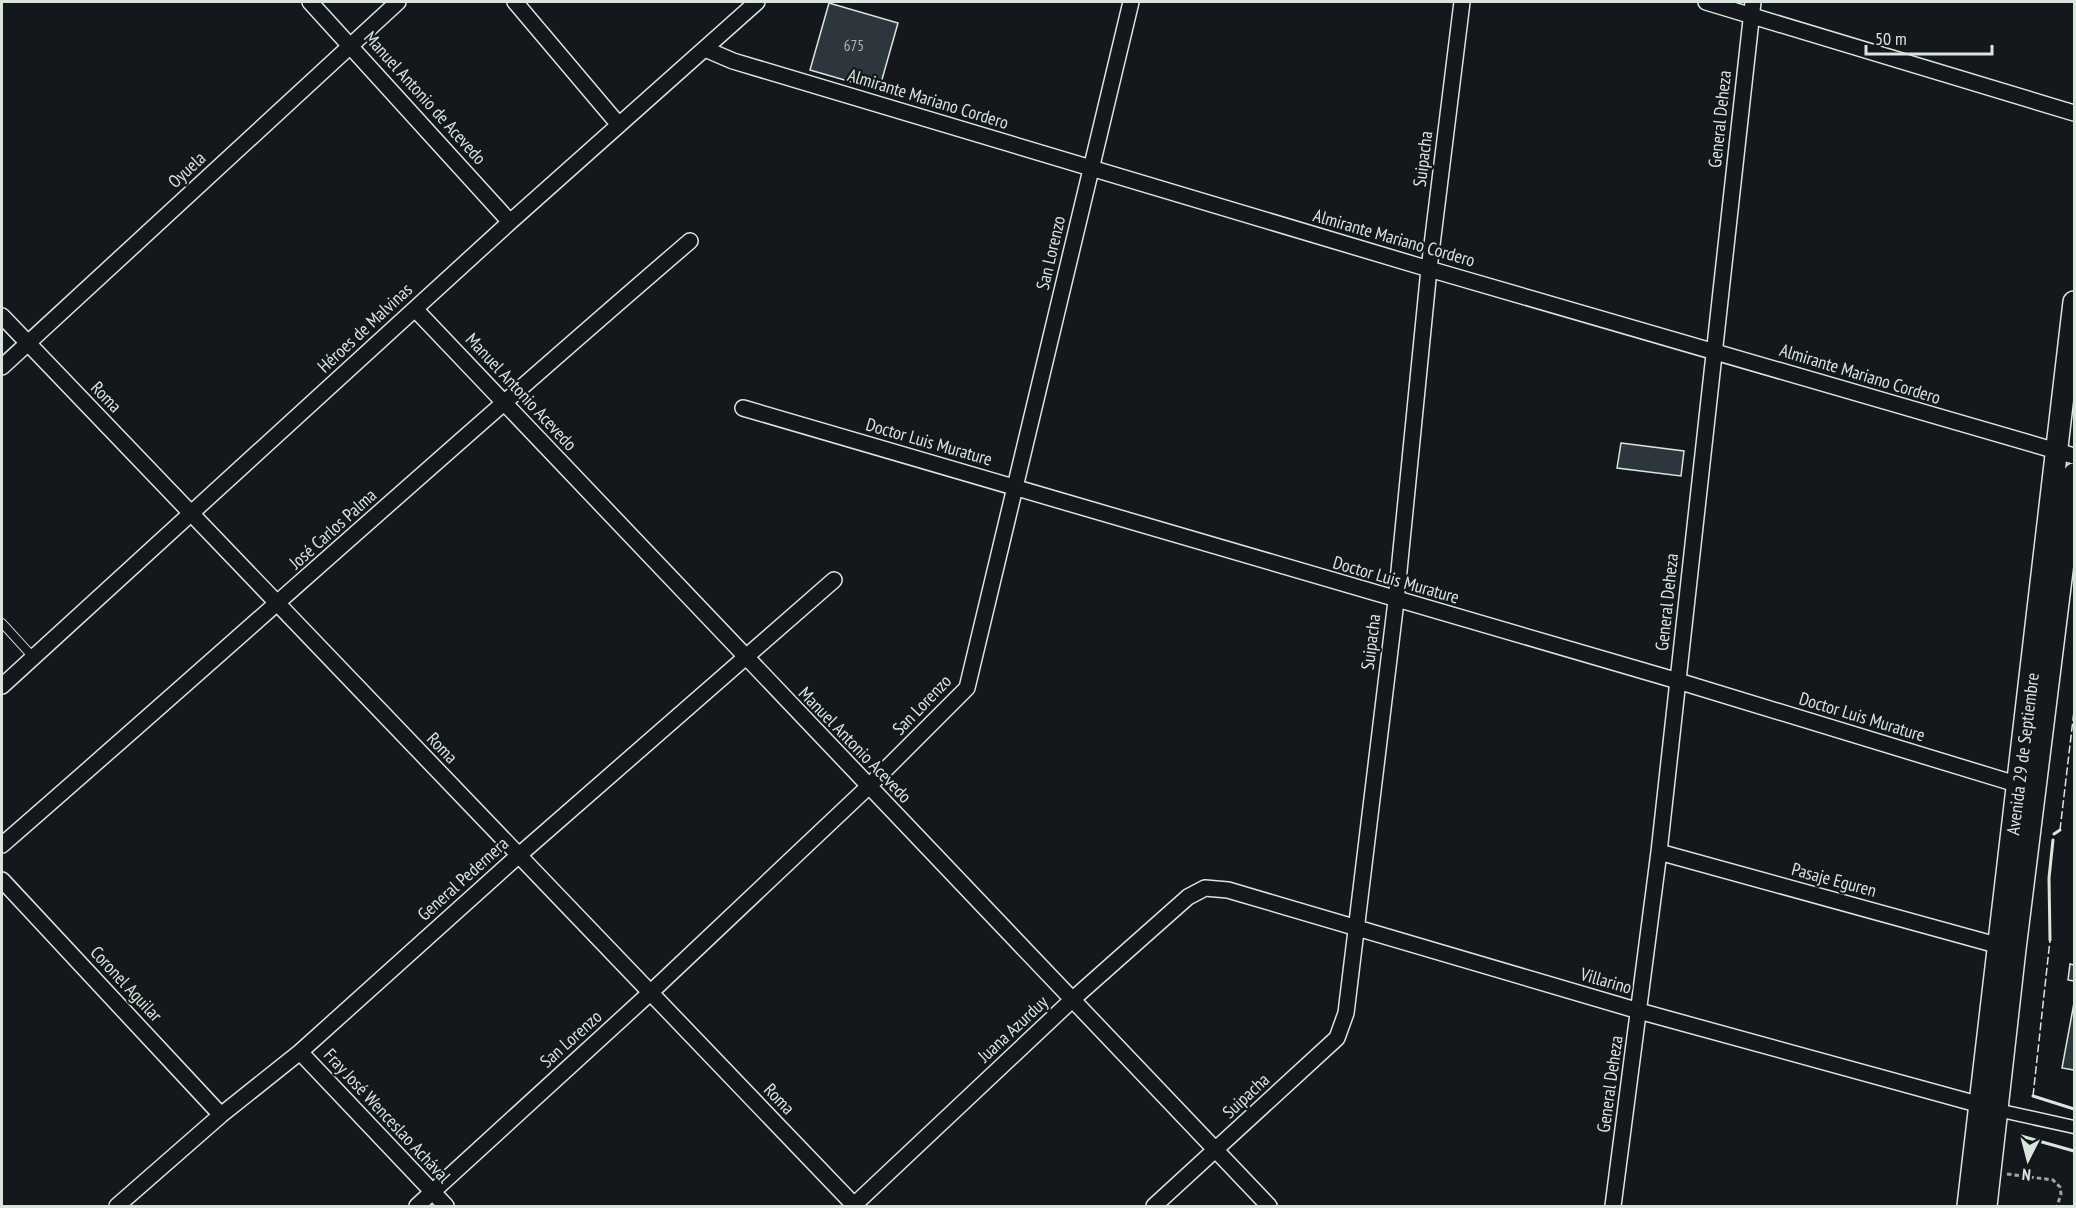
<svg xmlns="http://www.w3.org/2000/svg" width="2076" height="1208" font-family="'PT Sans Narrow',sans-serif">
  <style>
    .building { fill: #2c363c; stroke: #d8e6dc; stroke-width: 1.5 }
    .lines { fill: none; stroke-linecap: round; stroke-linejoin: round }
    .service-casing { stroke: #d8e6dc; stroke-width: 10 }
    .pedestrian-casing { stroke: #d8e6dc; stroke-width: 15 }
    .minor-casing { stroke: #d8e6dc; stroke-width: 18 }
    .secondary-casing { stroke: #d8e6dc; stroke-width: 24 }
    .path { stroke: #9da8a2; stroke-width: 3; stroke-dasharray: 4.5 3; stroke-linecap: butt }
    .service { stroke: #14181c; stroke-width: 8 }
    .pedestrian { stroke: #14181c; stroke-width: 12 }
    .minor { stroke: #14181c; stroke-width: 15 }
    .secondary { stroke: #14181c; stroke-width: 21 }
    .fence { stroke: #d8e6dc; stroke-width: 1.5; stroke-dasharray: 8 3; stroke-linecap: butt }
    .wall { stroke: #d8e6dc; stroke-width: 3 }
    .labels { text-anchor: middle; stroke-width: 4.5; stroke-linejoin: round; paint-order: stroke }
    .number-label { font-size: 15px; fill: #adbab4 }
    .street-label { font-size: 18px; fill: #d8e6dc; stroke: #14181c }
  </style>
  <rect width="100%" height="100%" fill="#14181c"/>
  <path class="building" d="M829,3l69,20 -19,67 -69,-20z
    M1621,443l63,8 -3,25 -64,-8z
    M2070,964l4,1v16l-6,-1z
    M2074,1003v67l-12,-2z"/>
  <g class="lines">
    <defs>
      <path id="service" d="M2,623l31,34"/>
      <path id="pedestrian" d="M1997,1110l77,17"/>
      <path id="minor" d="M310,2l200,220
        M515,2l104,123
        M1706,2l368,111
        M705,49l28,12 696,208 645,187
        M415,309l854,897
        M2,316l853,890
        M2,367l396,-365
        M743,408l935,273 348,106
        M2,686l508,-464 247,-220
        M2,845c230,-200 456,-405 688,-604
        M1659,852l341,94
        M2,880l219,235
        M300,1052l146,154
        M117,1206l104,-91 79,-63 218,-196 316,-276
        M417,1206l233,-213 218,-206 99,-99 164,-686
        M853,1206l220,-207 115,-102 17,-9 23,2 411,121 349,96
        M1154,1206l183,-168 9,-25 50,-412 33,-332 33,-267
        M1613,1206l46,-354 94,-850"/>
      <path id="secondary" d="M1968,1206l106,-904
        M1986,1206l29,-257 59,-475"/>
    </defs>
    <use href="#service" class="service-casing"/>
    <use href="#pedestrian" class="pedestrian-casing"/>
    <use href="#minor" class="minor-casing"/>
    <use href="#secondary" class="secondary-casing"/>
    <path class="path" d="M2007,1174l46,6 7,7 1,7 -4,12"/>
    <use href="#service" class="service"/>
    <use href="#pedestrian" class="pedestrian"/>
    <use href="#minor" class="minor"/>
    <use href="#secondary" class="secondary"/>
    <path class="fence" d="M2060,830l14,-119
      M2033,1096l17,-156"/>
    <path class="wall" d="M2054,834l6,-4
      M2050,940l-1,-62 4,-38
      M2033,1096l41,13
      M2021,1136l53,15"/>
  </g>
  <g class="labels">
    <g class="number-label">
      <text x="854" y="51">675</text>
    </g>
    <g class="street-label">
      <text transform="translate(425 98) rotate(48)" y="6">Manuel Antonio de Acevedo</text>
      <text transform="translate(928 99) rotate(17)" y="6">Almirante Mariano Cordero</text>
      <text transform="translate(1720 119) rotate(-84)" y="6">General Deheza</text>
      <text transform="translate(1423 159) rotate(-83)" y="6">Suipacha</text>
      <text transform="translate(187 170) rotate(-43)" y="6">Oyuela</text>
      <text transform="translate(1394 238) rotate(16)" y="6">Almirante Mariano Cordero</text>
      <text transform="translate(1051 253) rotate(-77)" y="6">San Lorenzo</text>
      <text transform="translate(365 328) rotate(-43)" y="6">Héroes de Malvinas</text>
      <text transform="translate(1860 374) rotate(17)" y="6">Almirante Mariano Cordero</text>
      <text transform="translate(521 392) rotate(47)" y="6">Manuel Antonio Acevedo</text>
      <text transform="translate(106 397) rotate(46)" y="6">Roma</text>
      <text transform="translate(929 442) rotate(16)" y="6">Doctor Luis Murature</text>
      <text transform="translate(333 529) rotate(-42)" y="6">José Carlos Palma</text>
      <text transform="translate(1396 580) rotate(16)" y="6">Doctor Luis Murature</text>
      <text transform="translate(1667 602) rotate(-84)" y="6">General Deheza</text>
      <text transform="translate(1371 642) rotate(-83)" y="6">Suipacha</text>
      <text transform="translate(922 705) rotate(-46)" y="6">San Lorenzo</text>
      <text transform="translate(1862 717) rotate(17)" y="6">Doctor Luis Murature</text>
      <text transform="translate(855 745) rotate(46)" y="6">Manuel Antonio Acevedo</text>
      <text transform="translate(442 748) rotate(46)" y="6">Roma</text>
      <text transform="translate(2023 754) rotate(-83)" y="6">Avenida 29 de Septiembre</text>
      <text transform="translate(463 879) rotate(-42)" y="6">General Pedernera</text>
      <text transform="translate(1834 880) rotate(15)" y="6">Pasaje Eguren</text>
      <text transform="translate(1606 981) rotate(16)" y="6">Villarino</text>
      <text transform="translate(126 984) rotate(47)" y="6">Coronel Aguilar</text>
      <text transform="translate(1013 1029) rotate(-43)" y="6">Juana Azurduy</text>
      <text transform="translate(571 1039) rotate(-42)" y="6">San Lorenzo</text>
      <text transform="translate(1610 1084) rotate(-82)" y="6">General Deheza</text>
      <text transform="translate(1246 1096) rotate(-43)" y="6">Suipacha</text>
      <text transform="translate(779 1099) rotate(46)" y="6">Roma</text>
      <text transform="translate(387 1116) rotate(47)" y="6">Fray José Wenceslao Achával</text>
    </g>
  </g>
  <rect width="2076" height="1208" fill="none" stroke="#d8e6dc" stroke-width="6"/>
  <g transform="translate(2028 1160) rotate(186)" stroke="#14181c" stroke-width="4.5" paint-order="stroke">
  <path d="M0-4.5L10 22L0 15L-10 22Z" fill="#d8e6dc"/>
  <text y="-9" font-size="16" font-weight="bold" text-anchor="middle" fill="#d8e6dc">N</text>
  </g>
  <path d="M1866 45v9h126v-9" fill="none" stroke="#d8e6dc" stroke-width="3"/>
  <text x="1875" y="45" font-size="18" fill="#d8e6dc" stroke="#14181c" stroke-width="4.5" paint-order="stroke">50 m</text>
</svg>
